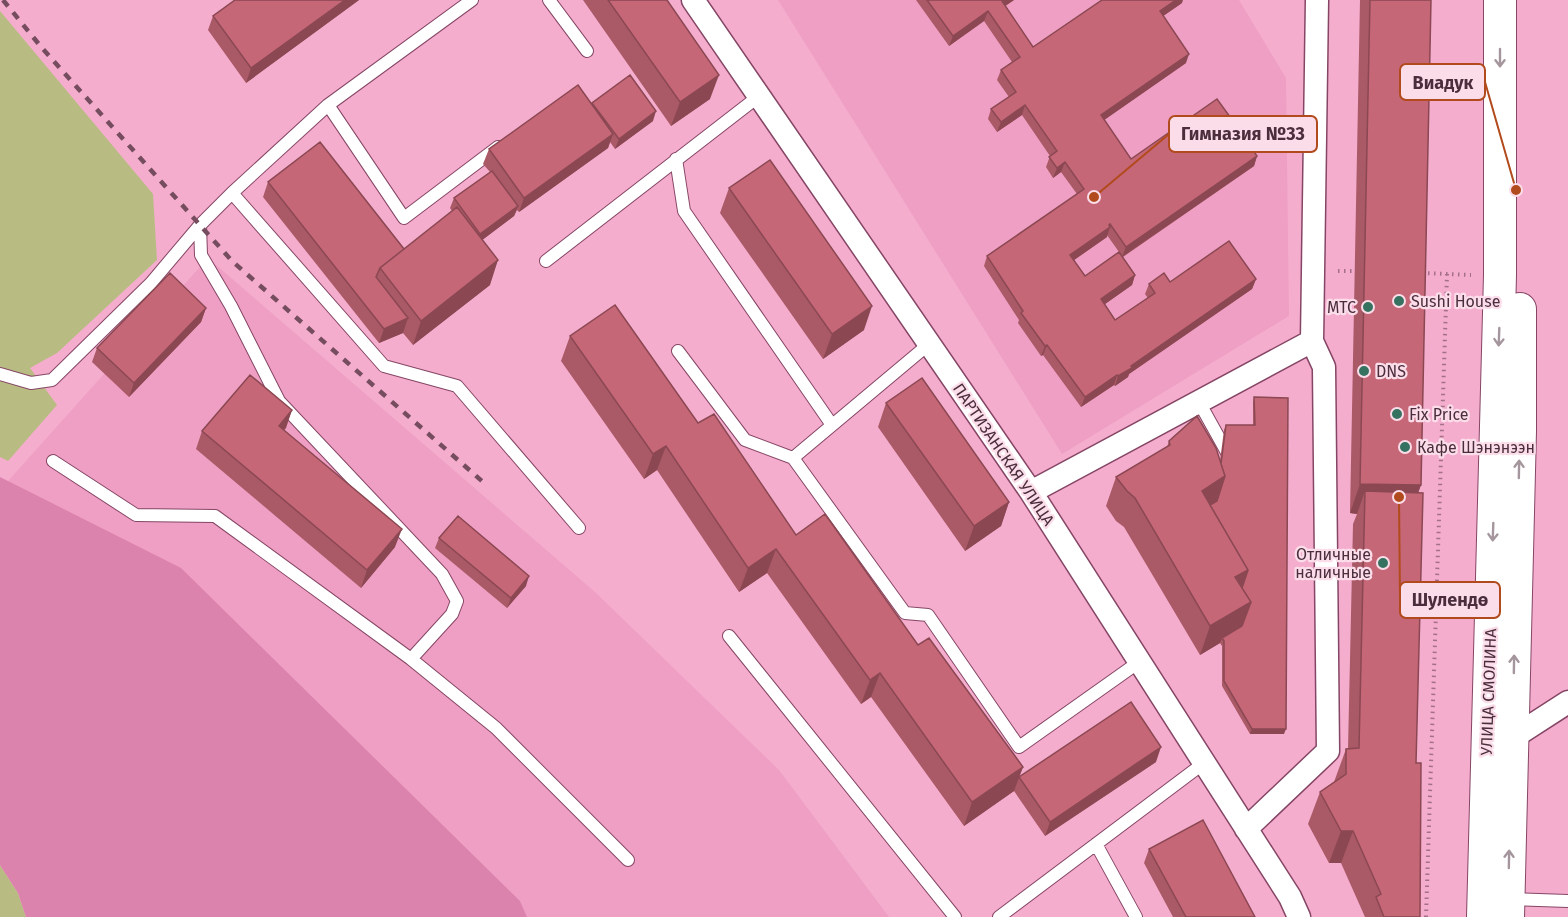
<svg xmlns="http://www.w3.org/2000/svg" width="1568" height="917" font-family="'Fira Sans',sans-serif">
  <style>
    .built { fill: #ee9fc3 }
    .green { fill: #b9bc82 }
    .water { fill: #dc83ad }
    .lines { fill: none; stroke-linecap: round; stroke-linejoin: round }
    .service-casing { stroke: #854665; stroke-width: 14 }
    .minor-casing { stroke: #854665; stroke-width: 25 }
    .secondary-casing { stroke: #854665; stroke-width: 34 }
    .path { stroke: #a37087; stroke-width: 4; stroke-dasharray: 1.5 4.5; stroke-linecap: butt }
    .service { stroke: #fff; stroke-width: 12 }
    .minor { stroke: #fff; stroke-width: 22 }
    .secondary { stroke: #fff; stroke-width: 32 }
    .rail { stroke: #754d5f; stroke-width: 4.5; stroke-dasharray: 8 8; stroke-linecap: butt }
    .wall { fill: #aa5966; fill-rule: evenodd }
    .shaded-wall { fill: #8b4853 }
    .building { fill: #c66777; stroke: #8b4853; stroke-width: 1.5 }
    .oneway { stroke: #a5969d }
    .poi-dot { fill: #357360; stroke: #fbddea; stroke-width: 2 }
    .labels { text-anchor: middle; stroke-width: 4.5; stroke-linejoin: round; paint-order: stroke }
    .poi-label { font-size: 16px; fill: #4b2e3b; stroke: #fbddea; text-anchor: start }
    .street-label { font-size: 16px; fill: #4b2e3b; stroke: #fbddea }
    .leader { fill: none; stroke: #b14a1c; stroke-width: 2 }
    .callout-dot { fill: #b14a1c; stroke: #fbddea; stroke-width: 2 }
    .callout { fill: #fbddea; stroke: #b14a1c; stroke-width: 2 }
    .callout-label { font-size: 18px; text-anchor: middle; font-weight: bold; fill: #4b2e3b }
  </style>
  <rect width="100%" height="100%" fill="#f5adce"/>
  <path class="built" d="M778,0h461l47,78 3,238 -227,138z
    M208,258l387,334 184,178 110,147h-362l-7,-16 -512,-420z"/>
  <path class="green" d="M0,11l153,183 4,66 -100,93 -27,15 27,37 -49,56 -8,-4z
    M0,865l18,28 8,24h-26z"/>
  <path class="water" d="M0,477l181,91 339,333 7,16h-501l-8,-24 -18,-28z"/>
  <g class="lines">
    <defs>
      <path id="service" d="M549,0l38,51
        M328,105l76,113 94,-71
        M676,159l8,52 148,214
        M232,193l152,173 73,20 122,142
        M200,225l1,30 30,51 48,95 163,173 15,27 -5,13 -41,45
        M546,261l213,-165
        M678,351l67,89 48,18 112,155 23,2 91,132 120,-85
        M0,374l31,9 21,-3 99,-97 49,-58 32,-32 96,-88 144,-105
        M1199,402l30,54
        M793,458l136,-114
        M53,461l83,54 79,1 196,143 85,69 132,132
        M729,636l226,281
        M1096,844l40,73
        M1508,899l60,2
        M999,917l205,-154"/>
      <path id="minor" d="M693,0l338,492 259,405 9,20
        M1031,492l281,-151
        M1503,744l65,-42
        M1246,829l82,-78 -4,-384 -12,-26 5,-341"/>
      <path id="secondary" d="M1483,917l17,-642v-275
        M1508,917l12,-486v-122"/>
    </defs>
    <use href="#service" class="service-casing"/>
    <use href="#minor" class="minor-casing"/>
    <use href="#secondary" class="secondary-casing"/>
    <path class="path" d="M1338,271h17
      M1422,273l49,2
      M1426,917l21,-643"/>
    <use href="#service" class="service"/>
    <use href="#minor" class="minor"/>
    <use href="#secondary" class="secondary"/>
    <path class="rail" d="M3,0l39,48 190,213 251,221"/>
  </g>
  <path class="wall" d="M235,0h124l-113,83 -38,-53 5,-14z
    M583,0h84l43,99 -39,27z
    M916,0h98l-9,6 28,41 149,-44 -19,13 23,47 -82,57 27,39 102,-38 11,11 -1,4 14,20 -3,10 -131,91 12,18 -3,10 -27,19 10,16 33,-22 -3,-4 4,-10 21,-2 86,-3 -4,10 -123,85 -1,3 -13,9 -1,-1 -33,22 -38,-52 -2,1 -23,-33 1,-3 -35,-54 3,-10 90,-62 -16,-22 -8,6 -7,-11 4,-11 -28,-41 -25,17 -9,-13 3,-10 18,-12 -12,-17 4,-10 11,-8 -28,-41 -35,25zM1107,235l12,17 -34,24 -11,-16 33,-23z
    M1360,0h71l-10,485 -3,8 -2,270 4,154h-55l-24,-54h-12l-21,-39 12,-32 14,-10 12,-33h2l5,-225 4,-10 -7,-1z
    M592,103l61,18 -38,28 -5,-7 -2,6 -89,64 -2,-2 -3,6 -32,24 8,45 -77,60 -10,-12 -24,10 -116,-146 5,-15 136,67 48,-38 -2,-3 4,-10 36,-26 -7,-8 6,-15 103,-44z
    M729,188l135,142 -41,29 -103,-146z
    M206,308l-5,14 -72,75 -37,-35 5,-14z
    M570,336l128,87 98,112 122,110 105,122 -4,10 137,-15 -111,74 -31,-45 -50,35 -93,-129 -10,7 -94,-131 -28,19 -82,-122 -13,9 -83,-118z
    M1254,397l30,337h-34l-28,-48v-40l-2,-3 -20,12 -76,-128 -8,-6 -10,-15 10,-29 51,-30 2,-6 51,20 4,-31 2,-5h27v-23z
    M886,403l123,99 -8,24 -36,25 -87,-124z
    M292,410l-8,20 111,117 -34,41 -165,-139 6,-18z
    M439,538l87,48 -19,22 -72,-60z
    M1149,849l106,68h-82l-29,-54z"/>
  <path class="shaded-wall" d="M345,0h14l-113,83 5,-15z
    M1004,0h10l-16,11 4,-10z
    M1176,0h7l-1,3 -26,18 4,-10z
    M988,11l-4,10 -35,25 4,-10z
    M1189,54l-3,9 -89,62 4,-10z
    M719,75l-9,24 -39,27 9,-24z
    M1025,105l-3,10 -25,17 4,-10z
    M656,111l-3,10 -38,28 4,-10z
    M613,134l-5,14 -89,64 5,-14z
    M1257,156l-3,10 -132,91 4,-10z
    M1065,162l-4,10 -8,6 4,-10z
    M518,206l-4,10 -37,28 3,-10z
    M1110,224l-2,5 2,-2 -3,10 -40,28 3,-10z
    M498,260l-8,25 -77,60 8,-24z
    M1135,275l-3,10 -34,24 3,-10z
    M1256,279l-4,10 -123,85 -1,3 -13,9 3,-10 13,-10z
    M872,306l-8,24 -41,29 9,-25z
    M206,308l-5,14 -72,75 5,-14z
    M408,318l-5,15 -24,10 5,-14z
    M1047,345l-4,10 -2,1 4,-10z
    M1117,375l-3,10 -33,22 4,-10z
    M292,410l-6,18 -14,16 7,-18z
    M666,446l-9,24 -13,9 9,-25z
    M1225,476l-10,30 -23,14 10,-29z
    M1360,484l61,1 -11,29 -45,-23 -8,23 -7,-1z
    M1009,502l-8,24 -36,25 9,-25z
    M402,529l-7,18 -34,41 6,-18z
    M776,549l-9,24 -28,19 9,-24z
    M1248,570l-10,29 -3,-22z
    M529,576l-3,10 -19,22 4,-10z
    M1251,602l-11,29 -18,7 -2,5 -20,12 10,-29z
    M880,673l-9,24 -10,7 9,-24z
    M1252,729h34l-2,5h-34z
    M1161,747l-5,15 -111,74 5,-14z
    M1023,767l-9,24 -50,35 8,-24z
    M1341,831h12l-12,32h-12z"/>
  <path class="building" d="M235,0h110l-94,68 -38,-52z
    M608,0h59l52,75 -39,27z
    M927,0h77l-2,1 31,46 69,-47h74l-16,11 29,43 -88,61 30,44 86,-60 16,22 2,-2 9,13 -2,2 15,22 -131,91 -16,-23 -1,1 1,2 -40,28 15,21 34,-24 16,23 -34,24 14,21 40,-27 -6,-9 15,-11 6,9 59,-41 27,38 -125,87 1,2 -14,8 -1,-1 -32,22 -38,-52 -2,1 -24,-33 2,-2 -36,-55 97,-67 -19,-27 -8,6 -8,-11 8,-6 -32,-46 -24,17 -10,-13 25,-17 -15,-22 19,-13 -32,-46 -35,25z
    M1370,0h61l-10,485 -61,-1z
    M630,75l26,36 -37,28 -27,-36z
    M578,85l35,49 -89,64 -35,-49z
    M320,142l84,107 -24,19 -4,9 32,41 -24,11 -116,-147z
    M770,160l102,146 -40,28 -103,-146z
    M492,171l26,35 -38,28 -26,-36z
    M457,207l41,53 -77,61 -41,-53z
    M170,273l36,35 -72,75 -37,-35z
    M615,305l83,118 16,-9 82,121 29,-21 93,131 11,-7 94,129 -51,35 -92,-129 -10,7 -94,-131 -28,19 -82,-122 -13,8 -83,-118z
    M250,375l42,35 -13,16 123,103 -35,41 -165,-139z
    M922,378l87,124 -35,24 -88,-123z
    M1254,397l34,1 -2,331h-34l-28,-48v-40l-2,-3 20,-12 9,-24 -9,-14 6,-18 -38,-65 7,-4 8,-25 -4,-12 5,-39h29z
    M1197,416l19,32 9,28 -23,15 46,79 -13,7 16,25 -41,24 -75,-128 -8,-7 -11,-14 54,-32 -1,-4z
    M1365,491l58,2 -7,270h5l-1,154h-36l-8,-20 5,-3 -28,-63h-12l-21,-39 26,-18v-25l13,-1z
    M458,516l71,60 -18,22 -72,-60z
    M1131,702l30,45 -111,75 -31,-45z
    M1203,820l52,97h-69l-37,-68z"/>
  <defs><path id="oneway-shaft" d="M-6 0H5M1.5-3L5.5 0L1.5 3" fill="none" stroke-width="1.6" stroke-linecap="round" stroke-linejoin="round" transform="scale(1.5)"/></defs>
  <g class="oneway">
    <use href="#oneway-shaft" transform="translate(1500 58) rotate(90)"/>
    <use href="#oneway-shaft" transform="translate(1499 337) rotate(92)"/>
    <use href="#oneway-shaft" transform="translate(1519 469) rotate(-89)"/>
    <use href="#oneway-shaft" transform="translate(1493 532) rotate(92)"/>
    <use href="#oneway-shaft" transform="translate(1514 664) rotate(-89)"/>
    <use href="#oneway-shaft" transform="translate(1509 859) rotate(-89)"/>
  </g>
  <g class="poi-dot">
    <circle cx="1399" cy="301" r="6"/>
    <circle cx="1368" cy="307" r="6"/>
    <circle cx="1364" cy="371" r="6"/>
    <circle cx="1397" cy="414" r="6"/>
    <circle cx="1405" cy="447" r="6"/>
    <circle cx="1383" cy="563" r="6"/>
  </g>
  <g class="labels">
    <g class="poi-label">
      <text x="1411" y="307">Sushi House</text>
      <text x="1356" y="313" text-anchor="end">МТС</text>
      <text x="1376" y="377">DNS</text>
      <text x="1409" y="420">Fix Price</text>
      <text x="1417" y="453">Кафе Шэнэнээн</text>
      <text x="1371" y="560" text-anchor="end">Отличные<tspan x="1371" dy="18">наличные</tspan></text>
    </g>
    <g class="street-label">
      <text transform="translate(1004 454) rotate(56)" y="6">ПАРТИЗАНСКАЯ УЛИЦА</text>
      <text transform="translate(1488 692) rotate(-88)" y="6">УЛИЦА СМОЛИНА</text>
    </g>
  </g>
  <path class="leader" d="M1516 190L1485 82M1094 197L1169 134M1399 497L1400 600"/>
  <g class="callout-dot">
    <circle cx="1516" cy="190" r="6"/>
    <circle cx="1094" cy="197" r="6"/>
    <circle cx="1399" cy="497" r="6"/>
  </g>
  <g class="callout">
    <rect x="1400" y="64" width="85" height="36" rx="6"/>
    <rect x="1169" y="116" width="148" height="36" rx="6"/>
    <rect x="1400" y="582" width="100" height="36" rx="6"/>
  </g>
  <g class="callout-label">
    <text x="1443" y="89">Виадук</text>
    <text x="1243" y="140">Гимназия №33</text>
    <text x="1450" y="606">Шулендө</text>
  </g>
</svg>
